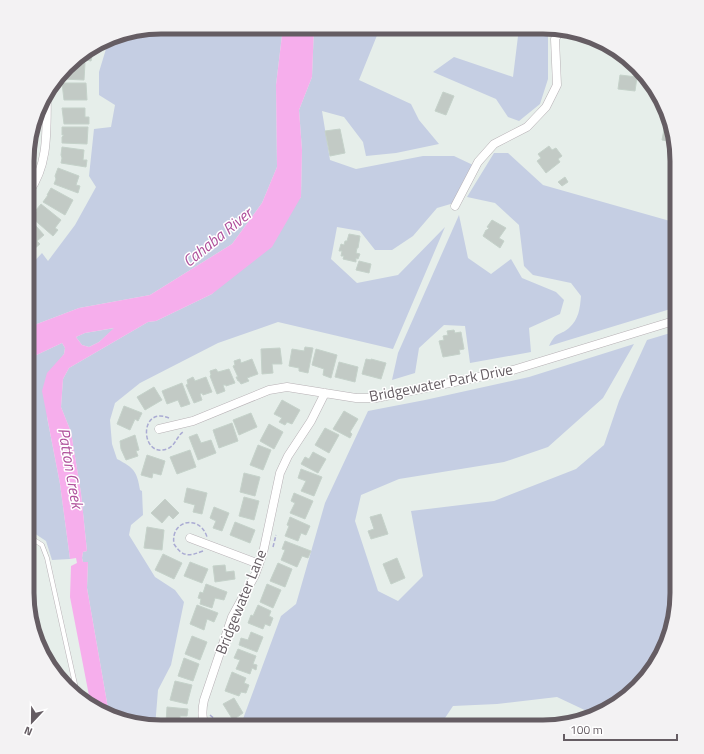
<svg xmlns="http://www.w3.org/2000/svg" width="704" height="754" font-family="'Titillium Web',sans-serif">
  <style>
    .green { fill: #c5cee3 }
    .water { fill: #f6aeec; fill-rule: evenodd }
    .building { fill: #c2cac5; stroke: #c5d2ca }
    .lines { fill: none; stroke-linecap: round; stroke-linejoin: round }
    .service-casing { stroke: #b7b1b5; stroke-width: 5 }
    .minor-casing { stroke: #b7b1b5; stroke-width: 9 }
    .path { stroke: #aaabd3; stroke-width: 1.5; stroke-dasharray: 4 2; stroke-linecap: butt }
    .service { stroke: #fff; stroke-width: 4 }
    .minor { stroke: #fff; stroke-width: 8 }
    .labels { text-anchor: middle; stroke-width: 3; stroke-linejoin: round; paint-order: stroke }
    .street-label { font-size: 15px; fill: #655d63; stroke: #fff }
    .water-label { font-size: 16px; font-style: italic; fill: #af509b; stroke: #fff }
    .rim { fill: none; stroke: #655d63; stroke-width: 5 }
  </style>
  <rect width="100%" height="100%" fill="#e6eeea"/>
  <path class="green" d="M161,27h122l-7,58 1,82 -15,36 -30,41 -82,51 -71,13 -50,19v-60l13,-14 6,8 27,-36 21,-38 -7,-11 5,-47 17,-2 4,-22 -16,-10v-23l10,-33 9,-5z
    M314,27l66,1 -21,52 52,24 8,16 20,24 -43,9 -30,3 -3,-14 -19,-25 -22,-6 8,49 26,9 67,-13h31l19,9 -19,38 -17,5 -24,28 -21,14h-17l-15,-19 -23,-4 -6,32 26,24 41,-8 47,-48 -52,122 -115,-27 -60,21 -78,40 -25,20 -5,17 2,24 5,15c17,9 20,12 23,31l2,1 1,24 -12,10 -2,10 26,42 20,13 9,12 -13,63 -13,25 -3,37h-2l-44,-13 -22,-126 1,-25 -5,-1 -1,-4 1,-6 4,-1 -6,-58 -10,-61 -10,-25 2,-28 6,-11 79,-46 8,-1 56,-27 89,-97 1,-47 -3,-40 13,-33z
    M519,28h31l-2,3v48l-8,25 -21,17 -11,-4 -12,-18 -63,-27 21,-15 59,20z
    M494,153h14l35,32 134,38v84l-128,39c8,-16 9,-9 20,-18 10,-9 11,-20 12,-32l-10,-13 -38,-8 -9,-9 -5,-41 -24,-22 -28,-6z
    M459,215l9,43 23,16 20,-15 11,19 34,14 8,8 -4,14 -31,14 2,24 -61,11 -5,-37 -21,-1 -25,23 -4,25 -23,7 6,-27z
    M115,328l-16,14 -10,5 -7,-2 -6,-8 9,-4z
    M677,331v270l-18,59 -41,44 -27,9 -34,-16 -60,7 -44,2 -14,21h-199l41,-111 15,-12 29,-101 43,-92 57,-11 104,-23 105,-33 -31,54 -55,49 -44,15 -105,17 -38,16 -6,26 23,70 20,10 25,-25 -12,-65 83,-10 82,-32 28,-24 15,-44 28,-61z
    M62,343l3,5 -1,6 -5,7 -12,56 13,67 10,75 -18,1 -6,-19 -18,-12v-170z"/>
  <path class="water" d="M283,27h31l-2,50 -13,33 3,40 -1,47 -29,50 -60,47 -56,27 -8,1 -79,46 -6,11 -2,28 10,25 10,61 6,58 -4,1 -1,6 1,4h5l-1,26 22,126 -15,-5 -3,-3 -21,-109 1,-31 6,-3 -1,-5 -6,1 -10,-75 -18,-93 5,-18 17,-19 1,-6 -3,-5 -34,16 1,-32 50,-19 71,-13 82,-51 30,-41 15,-36 -1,-82zM114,328l-15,14 -10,5 -7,-2 -6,-8 9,-4z"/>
  <path class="building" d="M94,48l-3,13 -14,-3z
    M71,62l14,1 -1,17 -21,-1v-6z
    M620,75l17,2 -2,14 -17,-2z
    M62,83h24l1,17h-23z
    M443,92l11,4 -8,19 -11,-4z
    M62,108h23v9h4v7h-25z
    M665,124h2l6,18 -11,-2z
    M62,127h26l-1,17 -25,-1v-6l2,-2h-2z
    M340,129l5,24 -15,3 -5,-25z
    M549,146l3,4 4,-2 6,8 -4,3 2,3 -14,11 -9,-12 4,-3 -3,-4z
    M62,147l22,3 -1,10h4l-1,7 -25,-4 1,-5 -1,-3z
    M58,168l21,8 -3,9 4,1 -2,7 -24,-9 2,-5 -1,-3z
    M565,177l3,5 -6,4 -4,-4z
    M51,188l22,12 -8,15 -22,-13 5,-7h-1z
    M41,204l20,16 -6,8 3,2 -5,6 -22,-19 6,-6 -1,-1z
    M29,218l15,17 -7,6 3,3 -6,5 -5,-6z
    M492,220l14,8 -7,10 5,3 -4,7 -17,-12 3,-6h1l2,-2 -2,-1z
    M349,234l11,2 -2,12h-1l-1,5 4,1 -2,5 -2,-1v4l-13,-3 1,-3h-3l1,-5h-3l2,-7 3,1 1,-4h2z
    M359,261l12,3 -2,9 -13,-3z
    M454,330l1,3 6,-1 3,17 -5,1 1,4 -17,3 -4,-16 5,-1 -1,-4 5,-1 -1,-4z
    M305,347l8,1 -5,25 -9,-2v-3l-10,-2 3,-17 12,2z
    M280,348l2,16h-10l1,9 -11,1 -1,-25z
    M316,349l21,6 -6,23 -8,-3 1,-6 -12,-4z
    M240,359l1,4 11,-4 6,15 -11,4 2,3 -8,3 -2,-3h-1l-2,-4h2l-5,-11 2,-1 -1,-4z
    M366,359l5,1v-1l15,4 -5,16 -19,-5z
    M339,362l19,5 -3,15 -20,-5z
    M216,369l2,3 11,-3 6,14 -9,3v-1h-3l2,6 -8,3 -7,-18 1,-1 -1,-4z
    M193,377l2,4 11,-4 6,15 -9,3 -1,-2 -2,1 2,6 -8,3 -8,-18 2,-1 -1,-4z
    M182,383l8,21 -9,3 -3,-7 -11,4 -5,-13z
    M154,387l8,13 -17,10 -8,-13z
    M282,400l18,10 -8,14 -5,-2 -2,3 -6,-3 3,-4 -8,-4z
    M124,406l18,7 -4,8 -3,-2 -5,11 -13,-6z
    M344,411l14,8 -8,13 2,2 -2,4 -17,-9z
    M251,413l6,14 -18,8 -6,-15z
    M232,423l6,18 -19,7 -6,-18z
    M269,424l14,8 -9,17 -14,-8z
    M325,428l14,7 -10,18 -14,-8z
    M197,434l4,9 10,-3 5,13 -18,7 -9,-23z
    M135,435l4,15 -3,1 2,5 -12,4 -5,-11 -1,-8z
    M258,445l13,5 -8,20 -13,-5z
    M190,450l6,17 -19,7 -7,-17z
    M313,452l13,7 -8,14 -17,-9 4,-7 4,2z
    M147,455l18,6 -4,14 -8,-2 -1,5 -11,-3z
    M301,469l21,8 -8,19 -13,-5 5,-10 -8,-3z
    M244,473l16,4 -5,19 -15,-4z
    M187,488l20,5 -5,21 -9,-2 2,-7 -11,-3z
    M294,493l19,8 -8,18 -15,-6 5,-10 -4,-2z
    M244,497l15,4 -5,19 -15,-4z
    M165,499l14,14 -6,6 -4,-4 -7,8 -11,-10z
    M214,507l15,6 -7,18 -9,-3 3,-7 -6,-3z
    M381,514l7,20 -17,5 -3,-8 6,-2 -4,-12z
    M290,517l20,9 -4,9 -5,-2 -3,8 -13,-5 4,-10 -2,-1z
    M235,522l20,8 -5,13 -20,-8z
    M147,527l17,3 -2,20 -18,-2z
    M285,541l26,10 -3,7 -6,-2 -5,11 -16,-7 4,-10 -3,-1z
    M163,554l19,9 -8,16 -19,-9z
    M397,558l8,20 -14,6 -8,-20z
    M190,562l18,7 -6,14 -18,-7z
    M278,563l14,6 -7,18 -15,-6z
    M225,565l1,7 8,-1 1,8 -20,3 -2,-16z
    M206,584l21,8 -3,8 -9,-2 -3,10 -12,-4 1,-5 -3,-1 2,-6 3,1z
    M267,584l14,6 -8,18 -13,-6z
    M197,605l21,8 -4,9 -7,-3 -3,11 -14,-6z
    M258,605l13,6 -2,5 4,2 -3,8 -5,-2 -2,5 -15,-6 3,-8 2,1z
    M251,632l12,5 -6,15 -18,-7 2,-7 7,2z
    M192,636l15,6 -7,18 -15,-6z
    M238,649l18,7 -3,8 4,1 -1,5 -4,-2 -2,6 -14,-5 4,-9 -6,-2z
    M184,658l15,6 -6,17 -15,-5z
    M232,672l14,6 -2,5 5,2 -3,8 -5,-1 -2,4 -14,-5z
    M175,681l17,4 -5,19 -17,-4z
    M234,698l9,15 -10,7 -10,-16z
    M167,707l21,2 -1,7h-7v8l-14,-1z"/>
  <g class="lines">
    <defs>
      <path id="service" d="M28,536l14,9 5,13 30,135"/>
      <path id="minor" d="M29,192c21,-30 17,-65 18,-100
        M455,206l23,-44 16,-18 33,-17 19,-20 11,-22 -2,-46 6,-10
        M159,429l34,-8 76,-31 18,-3 69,11h20l137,-28 164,-50
        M190,538l69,26
        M206,727c-5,-8 -4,-18 -2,-27l28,-83 23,-42 8,-22 17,-80 8,-17 23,-35 14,-28"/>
    </defs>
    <use href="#service" class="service-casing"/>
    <use href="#minor" class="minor-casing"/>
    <path class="path" d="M169,418c-32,-13 -28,44 0,30 7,-4 8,-12 14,-16
      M273,547l3,-12
      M203,551c-13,5 -20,7 -29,-7 -4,-24 26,-30 33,-7
      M210,715c5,5 12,6 16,12"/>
    <use href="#service" class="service"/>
    <use href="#minor" class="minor"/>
  </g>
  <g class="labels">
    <g class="street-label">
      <text transform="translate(441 383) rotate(-11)" y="5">Bridgewater Park Drive</text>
      <text transform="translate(241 602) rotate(-68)" y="5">Bridgewater Lane</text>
    </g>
    <g class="water-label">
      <text transform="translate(217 237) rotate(-39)" y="6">Cahaba River</text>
      <text transform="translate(71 468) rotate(80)" y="6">Patton Creek</text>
    </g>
  </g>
  <path d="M0 0H704V754H0ZM161 34H543A127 127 0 0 1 670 161V593A127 127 0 0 1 543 720H161A127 127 0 0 1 34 593V161A127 127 0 0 1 161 34Z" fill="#f3f2f3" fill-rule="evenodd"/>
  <path class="rim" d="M161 34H543A127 127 0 0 1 670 161V593A127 127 0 0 1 543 720H161A127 127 0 0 1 34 593V161A127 127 0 0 1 161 34Z"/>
  <g transform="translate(32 722) rotate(202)" stroke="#ffffff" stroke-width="3" paint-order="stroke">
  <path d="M0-3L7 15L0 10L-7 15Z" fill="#655d63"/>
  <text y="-6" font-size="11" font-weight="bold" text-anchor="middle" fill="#655d63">N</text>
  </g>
  <path d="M564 734v6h113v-6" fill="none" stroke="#655d63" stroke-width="2"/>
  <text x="570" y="734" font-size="12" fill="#655d63" stroke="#ffffff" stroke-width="3" paint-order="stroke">100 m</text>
</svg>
